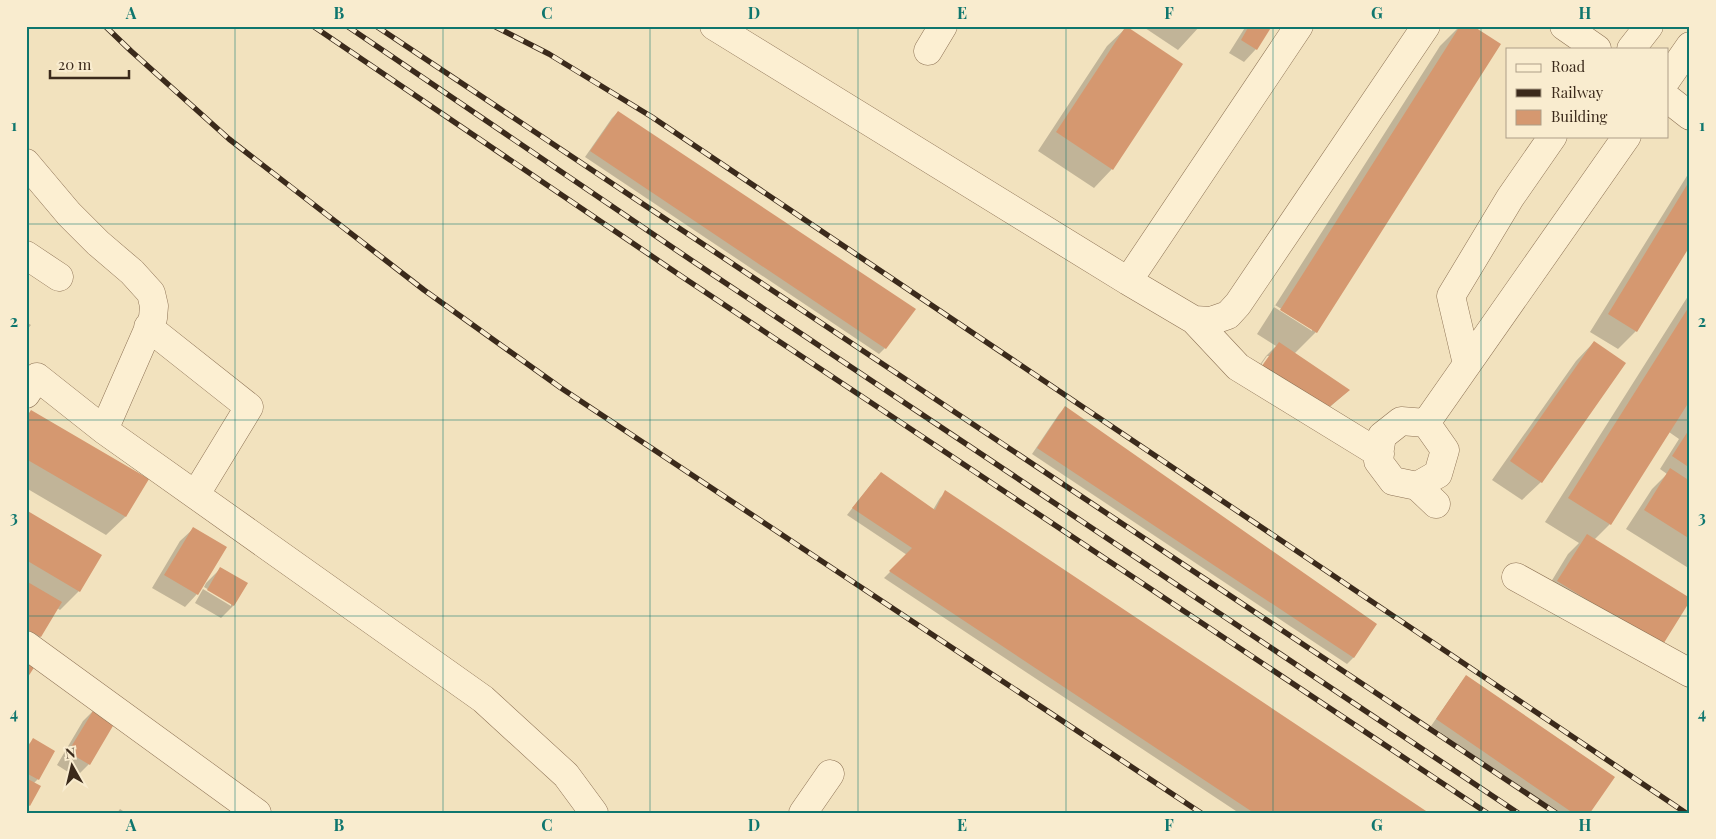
<svg xmlns="http://www.w3.org/2000/svg" width="1716" height="839" font-family="'Playfair Display',serif">
  <style>
    .shadow { fill: #0003; fill-rule: evenodd }
    .building { fill: #d59870 }
    .lines { fill: none; stroke-linecap: round; stroke-linejoin: round }
    .minor-casing { stroke: #8d7255; stroke-width: 29 }
    .minor { stroke: #fcefd2; stroke-width: 28 }
    .rail-casing { stroke: #3b2a1b; stroke-width: 5.5 }
    .rail { stroke: #f9eccf; stroke-width: 4; stroke-dasharray: 11; stroke-linecap: butt }
    .grid { fill: none; stroke: #0f766e; stroke-width: 1; stroke-opacity: 0.55 }
    .neatline { fill: none; stroke: #0f766e; stroke-width: 2 }
    .grid-label { font-size: 16px; text-anchor: middle; font-weight: bold; fill: #0f766e }
  </style>
  <rect width="100%" height="100%" fill="#f2e2be"/>
  <path class="shadow" d="M1142,26h58l-22,24z
    M1246,26h25l-15,23 -12,13 -15,-9z
    M1460,26l-144,306 -22,22 54,37 -33,29 -68,-37 19,-27 10,-10 -19,-12 183,-288zM1275,305l37,23v3l-38,-24zM1267,356h3l-14,20 -2,-1z
    M1126,28l-14,141 -18,19 -56,-37 69,-105z
    M618,112l267,236 -6,6 -294,-197 27,-39z
    M1690,171v73l-54,87 -18,18 -28,-17z
    M1690,293v276l-64,-40 26,-40 15,-15 -7,-5 19,-30 -10,-7 -59,92 -16,16 67,105 -19,18 -102,-63 28,-46 11,-11 -34,-21z
    M26,322l5,3 -5,6z
    M1594,342l-53,140 -19,18 -30,-20 84,-119z
    M1065,408l311,216 -23,34 -6,6 -315,-210 27,-40z
    M31,411l116,68 -22,38 -19,18 -80,-47v-71z
    M875,479l58,31 7,-12 6,-6 480,321h-187l-355,-235 23,-23 -60,-40z
    M26,511l53,80 -19,19 -3,-2 -17,29 -14,14z
    M193,529l4,65 -12,13 -33,-19 28,-47z
    M221,568l25,15 -13,23 -12,12 -26,-15 8,-14 28,17v-3l-27,-16 2,-4z
    M1467,677l122,136h-31l-127,-87 30,-43z
    M96,708l-7,56 -13,13 -19,-12 26,-44z
    M33,740l5,39 -4,4 -5,22 -3,3v-61z
    M120,809l6,4h-9z"/>
  <path class="building" d="M1126,26l57,38 -70,106 -57,-38z
    M1249,26h23l-15,24 -16,-10z
    M1460,26h13l28,18 -184,289 -37,-23z
    M618,111l298,198 -30,40 -296,-198z
    M1690,180v66l-53,86 -29,-18z
    M1690,305v101l-3,-1 -76,120 -43,-27z
    M1594,341l32,22 -84,120 -32,-22z
    M1279,342l71,48 -22,18 -69,-38z
    M1065,406l312,218 -23,34 -317,-210z
    M31,410l118,69 -23,38 -100,-58v-41z
    M1690,428v40l-18,-12z
    M1670,468l20,13v58l-46,-29z
    M881,472l54,38 10,-20 484,323h-175l-365,-242 23,-23 -60,-40z
    M26,510l76,45 -22,37 -54,-32z
    M193,527l34,20 -29,48 -34,-20z
    M1587,534l103,64v3l-28,45 -105,-65z
    M220,567l28,16 -14,23 -27,-16z
    M26,581l36,21 -21,35 -15,-8z
    M26,661l9,5 -9,14z
    M1466,675l149,102 -25,36h-17l-137,-94z
    M96,706l21,13 -27,46 -22,-13z
    M33,738l22,13 -16,29 -13,-7v-23z
    M26,778l15,8 -11,20 -4,-2z"/>
  <g class="lines">
    <defs>
      <path id="minor" d="M714,26l414,255 171,-255
        M1564,26l33,23
        M1631,49l18,-23
        M928,51l15,-25
        M1667,79l23,-33
        M1667,98l23,18
        M26,163l43,51 29,29 34,29 19,21 3,13 -1,12 -49,112
        M26,255l33,22
        M1128,281l66,39 17,1 17,-6 10,-11 188,-278
        M1194,320l44,47 142,87
        M148,327l101,80 -53,87
        M1467,364l-16,-68 59,-98 43,-62
        M26,394l11,-17 67,53 379,269 83,76 28,38
        M1401,421l25,2 19,27 -7,24 -21,12 -24,-5 -15,-20 4,-25z
        M1426,423l201,-287
        M1417,486l19,18
        M1516,577l174,96
        M26,645l231,168
        M803,813l27,-39"/>
    </defs>
    <use href="#minor" class="minor-casing"/>
    <use href="#minor" class="minor"/>
    <defs>
      <path id="rail" d="M105,26l26,25 98,88 195,151 137,98 640,425
        M313,26l368,250 806,537
        M347,26l344,234 827,553
        M376,26l1180,787
        M494,26l55,28 103,63 1034,696"/>
    </defs>
    <use href="#rail" class="rail-casing"/>
    <use href="#rail" class="rail"/>
  </g>
  <path class="grid" d="M235,26v787M443,26v787M650,26v787M858,26v787M1066,26v787M1273,26v787M1481,26v787M26,224h1664M26,420h1664M26,616h1664"/>
  <rect width="1716" height="839" fill="none" stroke="#f9eccf" stroke-width="55"/>
  <rect x="1506" y="48" width="162" height="90" fill="#f9eccf" stroke="#ad9e87"/>
  <rect x="1516" y="64" width="25" height="8" fill="#fcefd2" stroke="#ad9e87"/>
  <text x="1551" y="72" font-size="15" fill="#3b2a1b">Road</text>
  <rect x="1516" y="89" width="25" height="8" fill="#3b2a1b" stroke="#ad9e87"/>
  <text x="1551" y="98" font-size="15" fill="#3b2a1b">Railway</text>
  <rect x="1516" y="110" width="25" height="15" fill="#d59870" stroke="#ad9e87"/>
  <text x="1551" y="122" font-size="15" fill="#3b2a1b">Building</text>
  <g transform="translate(72 766) rotate(352)" stroke="#f9eccf" stroke-width="4" paint-order="stroke">
  <path d="M0-4L9 19L0 12L-9 19Z" fill="#3b2a1b"/>
  <text y="-8" font-size="14" font-weight="bold" text-anchor="middle" fill="#3b2a1b">N</text>
  </g>
  <path d="M50 70v8h79v-8" fill="none" stroke="#3b2a1b" stroke-width="2.5"/>
  <text x="58" y="70" font-size="15" fill="#3b2a1b" stroke="#f9eccf" stroke-width="4" paint-order="stroke">20 m</text>
  <rect x="28" y="28" width="1660" height="784" class="neatline"/>
  <g class="grid-label">
    <text x="131" y="19">A</text>
    <text x="339" y="19">B</text>
    <text x="547" y="19">C</text>
    <text x="754" y="19">D</text>
    <text x="962" y="19">E</text>
    <text x="1169" y="19">F</text>
    <text x="1377" y="19">G</text>
    <text x="1585" y="19">H</text>
    <text x="14" y="131">1</text>
    <text x="1702" y="131">1</text>
    <text x="14" y="327">2</text>
    <text x="1702" y="327">2</text>
    <text x="14" y="523">3</text>
    <text x="1702" y="523">3</text>
    <text x="14" y="719">4</text>
    <text x="1702" y="719">4</text>
    <text x="131" y="831">A</text>
    <text x="339" y="831">B</text>
    <text x="547" y="831">C</text>
    <text x="754" y="831">D</text>
    <text x="962" y="831">E</text>
    <text x="1169" y="831">F</text>
    <text x="1377" y="831">G</text>
    <text x="1585" y="831">H</text>
  </g>
</svg>
